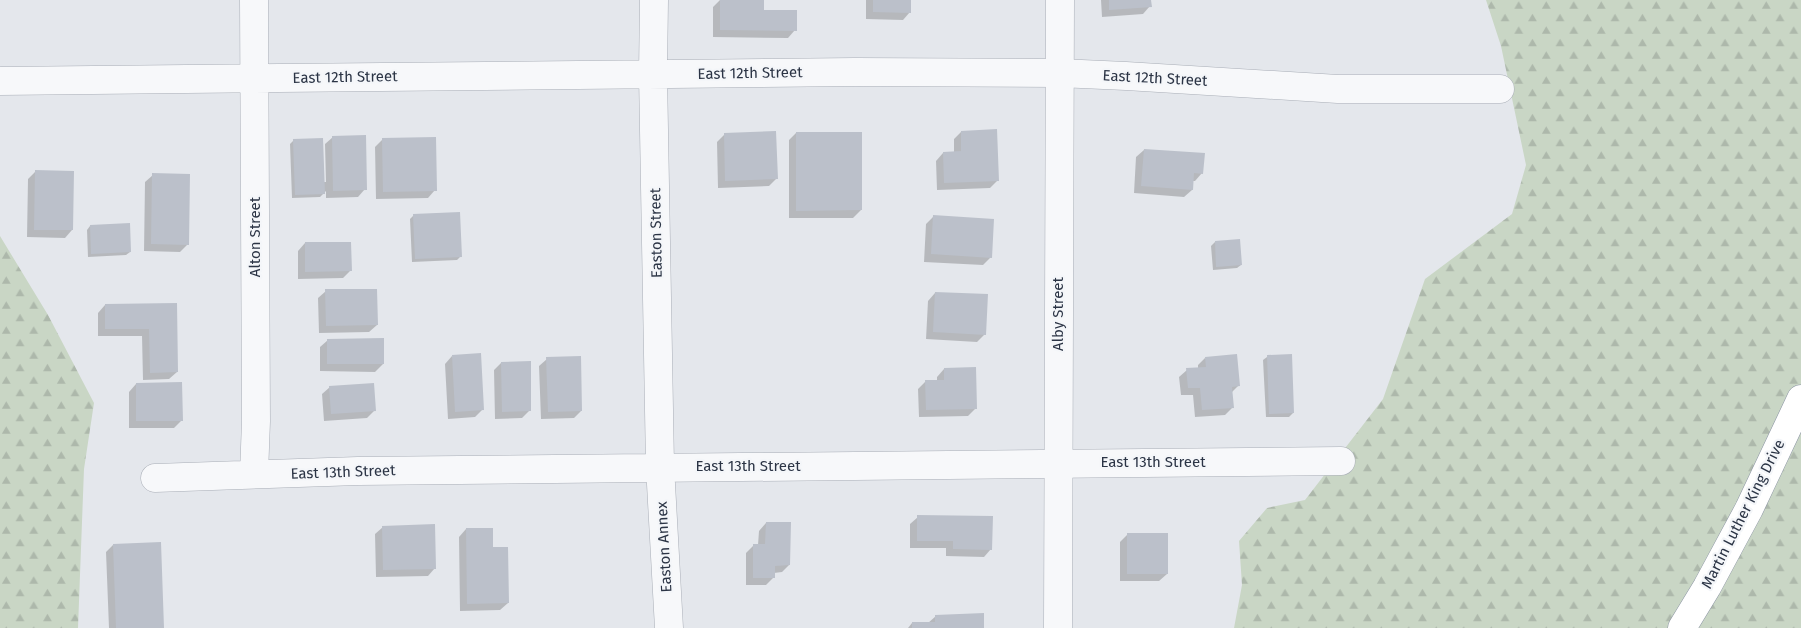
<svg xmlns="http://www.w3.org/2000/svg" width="1801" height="628" font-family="'Fira Sans',sans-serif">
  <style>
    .forest { fill: url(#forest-firs) }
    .shadow { fill: #0003 }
    .building { fill: #bbc0ca }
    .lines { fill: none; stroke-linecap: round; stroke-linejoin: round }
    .minor-casing { stroke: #a9aeb7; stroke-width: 29 }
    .tertiary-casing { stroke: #a9aeb7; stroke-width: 29 }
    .trunk-casing { stroke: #8b94a3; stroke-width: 29 }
    .minor { stroke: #f7f8fa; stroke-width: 28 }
    .tertiary { stroke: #f7f8fa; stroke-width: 28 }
    .trunk { stroke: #fff; stroke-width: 28 }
    .labels { text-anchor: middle; stroke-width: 4.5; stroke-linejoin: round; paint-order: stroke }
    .street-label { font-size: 15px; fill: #2b3445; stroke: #f4f6f9 }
  </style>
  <defs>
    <pattern id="forest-firs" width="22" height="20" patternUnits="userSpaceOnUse" patternTransform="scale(1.25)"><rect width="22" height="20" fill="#c9d6c5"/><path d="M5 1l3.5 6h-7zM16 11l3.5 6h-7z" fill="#adb8ab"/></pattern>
  </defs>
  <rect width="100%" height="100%" fill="#e4e7ec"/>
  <path class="forest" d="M1486,0h315v628h-567l8,-43 -3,-44 28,-33 38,-8 78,-101 42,-120 87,-65 14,-49 -25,-119z
    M0,236l48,79 46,88 -10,66 -6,159h-78z"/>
  <path class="shadow" d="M720,0h43l-1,11 33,19 -7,8 -75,-1v-30z
    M866,0h44v12l-7,8 -37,-1z
    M1101,0h49v6l-7,8 -41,3z
    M961,132l37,48 -8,8 -53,2 -1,-29 7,-8 11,-1v-13z
    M796,133l65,77 -8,8h-64v-78z
    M725,134l52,44 -8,8 -51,2 -1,-46z
    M333,137l32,52 -7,8 -32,1v-7l-6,6 -28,1 -2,-54 4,-4 29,42h3l-1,-38z
    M383,139l52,51 -7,8 -52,1 -1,-52z
    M1144,150l58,23 -7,8h-3v9l-8,7 -50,-4 2,-36z
    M35,172l37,58 -7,8 -38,-1 1,-58z
    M153,175l35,69 -8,8 -36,-1 1,-69z
    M414,215l46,42 -3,3 -45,2 -2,-43z
    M933,217l58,40 -8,8 -59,-3 2,-38z
    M90,226l40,26 -4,3 -38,2 -1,-27z
    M1215,242l26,23 -4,3 -24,2 -2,-24z
    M305,243l45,28 -7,7 -45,1v-28z
    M326,291l51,34 -8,7 -50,1 -1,-35z
    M935,293l50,41 -8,8 -51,-3 2,-38z
    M176,304l1,68 -8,7 -26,1 -1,-44h-44v-23l7,-8z
    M328,340l55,24 -8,8 -55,-1v-24z
    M452,356l30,54 -7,7 -27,2 -3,-55z
    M1291,356l2,57 -4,4h-23l-3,-57 4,-3z
    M1205,358l34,27 -8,8 1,15 -7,7 -30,2 -2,-22h-12l-2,-18 8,-7 11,-1v-4z
    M547,359l34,52 -7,7 -33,1 -2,-53z
    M501,363l29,47 -8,8 -27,1 -1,-49z
    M944,369l32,39 -8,8 -49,1 -1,-28 7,-7 12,-1v-4z
    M136,384l46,36 -8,8h-45v-36z
    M330,387l45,23 -8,8 -43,3 -2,-27z
    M918,517l73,32 -7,8 -38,-1v-8h-36v-24z
    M766,523l23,42 -7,7 -8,1v4l-8,8h-20v-32l8,-8h4l1,-14z
    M383,527l52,41 -7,8 -52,1 -1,-43z
    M466,529l26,20 16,54 -8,7 -40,1 -1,-74z
    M1128,534l39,40 -8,7h-39v-39z
    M113,545l49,83h-53l-3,-76z
    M936,616l47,12h-75l4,-5h16z"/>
  <path class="building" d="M720,0h44v10h33v21l-77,-1z
    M873,0h38v13l-38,-1z
    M1109,0h42l1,7 -43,3z
    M997,129l2,52 -55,2 -1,-31 18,-1v-20z
    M776,131l2,48 -53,2 -1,-48z
    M796,132h66v78l-66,1z
    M366,135l1,55 -34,1 -1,-55z
    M436,137l1,54 -54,1 -1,-54z
    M323,138l2,56 -30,1 -2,-56z
    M1144,149l61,4 -2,21 -9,-1 -1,17 -52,-4z
    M35,170l39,1 -1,59h-39z
    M152,173l38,1 -1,71 -38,-1z
    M460,212l2,45 -47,2 -2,-45z
    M933,215l61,4 -2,39 -61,-4z
    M130,223l1,29 -40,2 -1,-29z
    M1240,239l2,26 -26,2 -1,-26z
    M305,242h46l1,29 -47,1z
    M325,289h52l1,36 -52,1z
    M935,292l53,2 -2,41 -53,-3z
    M177,303l1,69 -28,1 -1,-44h-44v-25z
    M384,338v26h-57v-25z
    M481,353l3,57 -29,2 -3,-57z
    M1237,354l3,32 -8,1 2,21 -32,2 -2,-22h-12l-2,-20 20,-1 -1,-10z
    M1292,354l2,59 -25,1 -2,-59z
    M581,356l1,55 -34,1 -2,-55z
    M531,361v50l-29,1 -1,-50z
    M976,367l1,42 -51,1 -1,-30h19v-12z
    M182,382l1,39h-47v-38z
    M374,383l2,28 -45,3 -2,-28z
    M917,515l76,1 -1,34 -39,-1v-8h-36z
    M766,522h25l-1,43 -15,1v12h-22v-34h12z
    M435,524l1,45 -53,1 -1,-44z
    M466,528h27v19h15l1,56 -42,1z
    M1127,533h41v41h-41z
    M161,542l3,86h-48l-3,-84z
    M984,613v15h-72v-6h23v-7z"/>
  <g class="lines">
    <defs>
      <path id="minor" d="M254,0l2,421 -2,53
        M654,0l-1,74 7,392 9,162
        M0,81l855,-9 204,1 67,3 212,13h162
        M155,478l203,-7 983,-10"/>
      <path id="tertiary" d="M1058,628l2,-628"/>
      <path id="trunk" d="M1682,628l25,-41 42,-78 52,-110"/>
    </defs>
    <use href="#minor" class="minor-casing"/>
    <use href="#tertiary" class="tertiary-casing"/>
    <use href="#trunk" class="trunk-casing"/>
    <use href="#minor" class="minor"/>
    <use href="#tertiary" class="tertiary"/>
    <use href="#trunk" class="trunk"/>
  </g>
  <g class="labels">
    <g class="street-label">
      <text transform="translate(750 73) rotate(-1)" y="5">East 12th Street</text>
      <text transform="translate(345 77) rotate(-1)" y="5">East 12th Street</text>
      <text transform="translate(1155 78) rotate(3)" y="5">East 12th Street</text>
      <text transform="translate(656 233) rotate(-91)" y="5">Easton Street</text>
      <text transform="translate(255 237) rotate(-90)" y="5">Alton Street</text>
      <text transform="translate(1058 314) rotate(-90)" y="5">Alby Street</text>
      <text x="1153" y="467">East 13th Street</text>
      <text x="748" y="471">East 13th Street</text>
      <text transform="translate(343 472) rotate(-2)" y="5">East 13th Street</text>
      <text transform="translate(1743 514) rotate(-63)" y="5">Martin Luther King Drive</text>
      <text transform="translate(664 547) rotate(-93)" y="5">Easton Annex</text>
    </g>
  </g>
</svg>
